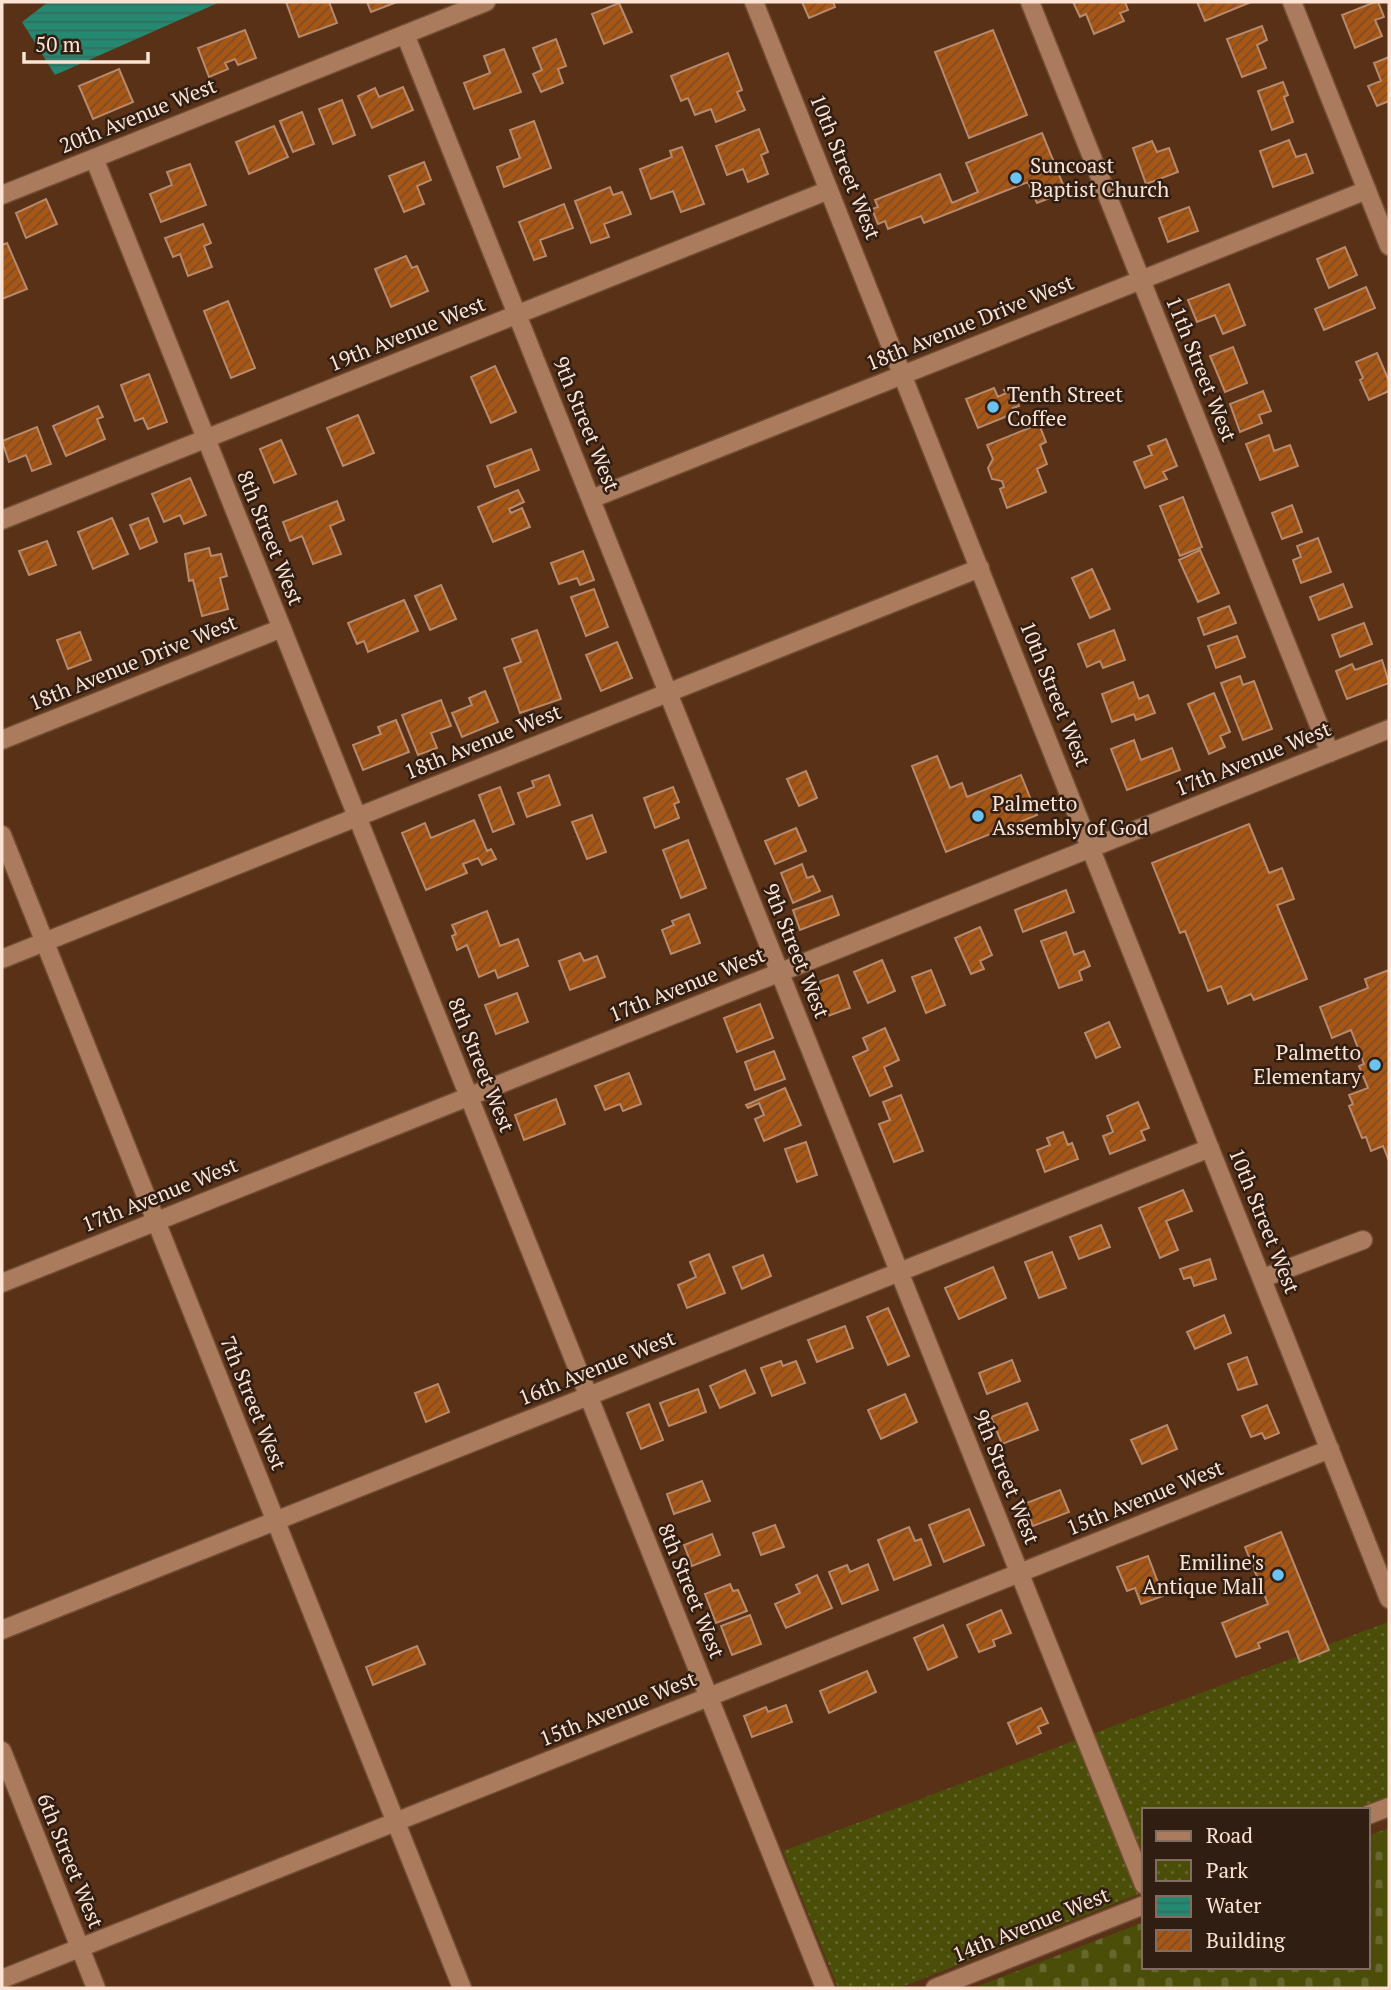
<svg xmlns="http://www.w3.org/2000/svg" width="1391" height="1990" font-family="'PT Serif',serif">
  <style>
    .cemetery { fill: url(#cemetery-stones) }
    .park { fill: url(#park-dots) }
    .water { fill: url(#water-rules) }
    .building { fill: url(#building-hatch); stroke: #b7896d; stroke-width: 2 }
    .lines { fill: none; stroke-linecap: round; stroke-linejoin: round }
    .minor-casing { stroke: #724d34; stroke-width: 21 }
    .minor { stroke: #aa7b5d; stroke-width: 18 }
    .poi-dot { fill: #6ac3f1; stroke: #301e13; stroke-width: 2.5 }
    .labels { text-anchor: middle; stroke-width: 5; stroke-linejoin: round; paint-order: stroke }
    .street-label { font-size: 21px; fill: #fce3d4; stroke: #301e13 }
    .poi-label { font-size: 21px; fill: #fce3d4; stroke: #301e13; text-anchor: start }
  </style>
  <defs>
    <pattern id="cemetery-stones" width="16" height="16" patternUnits="userSpaceOnUse" patternTransform="scale(1.75)"><rect width="16" height="16" fill="#4a4e09"/><path d="M2 7V4a2 2 0 0 1 4 0v3zM10 15v-3a2 2 0 0 1 4 0v3z" fill="#65672c"/></pattern>
    <pattern id="park-dots" width="8" height="8" patternUnits="userSpaceOnUse" patternTransform="scale(1.75)"><rect width="8" height="8" fill="#4a4e09"/><path d="M2 2h.1M6 6h.1" fill="none" stroke="#65672c" stroke-width="1.8" stroke-linecap="round"/></pattern>
    <pattern id="water-rules" width="6" height="5" patternUnits="userSpaceOnUse" patternTransform="scale(1.75)"><rect width="6" height="5" fill="#258870"/><path d="M0 2.5h6" fill="none" stroke="#356d5d"/></pattern>
    <pattern id="building-hatch" width="6" height="6" patternUnits="userSpaceOnUse" patternTransform="scale(1.75)"><rect width="6" height="6" fill="#a85614"/><path d="M-1 1l2-2M0 6l6-6M5 7l2-2" fill="none" stroke="#7a4d2a"/></pattern>
  </defs>
  <rect width="100%" height="100%" fill="#583116"/>
  <path class="cemetery" d="M1389,1828v160h-416l171,-66v45h224v-131z"/>
  <path class="park" d="M1388,1622l1,175 -33,13h-212v82l-245,96h-61l-55,-137z"/>
  <path class="water" d="M48,2h172l-165,73 -33,-53z"/>
  <path class="building" d="M286,2h43l8,21 -38,14z
    M367,2h30l-26,10z
    M802,2h31l2,5 -26,11z
    M1073,2h52l3,8 -8,3 4,8 -30,13 -8,-20 -6,3z
    M1197,2h54l-46,19z
    M1375,2h3l6,15 -9,3 7,16 -27,12 -13,-33z
    M619,3l13,29 -28,12 -12,-30z
    M1262,26l5,14 -10,5 9,23 -24,9 -15,-38z
    M245,30l11,28 -18,7 -3,-6 -10,4 3,6 -19,8 -11,-29z
    M993,30l34,85 -58,23 -34,-86z
    M556,39l10,27 -8,3 5,14 -22,9 -8,-18 9,-4 -9,-22z
    M504,49l17,43 -47,17 -10,-26 26,-10 -6,-17z
    M728,53l14,37 -5,2 8,18 -29,12 -5,-13 -16,6 -7,-17 -7,3 -10,-25z
    M1389,57v44l-12,5 -9,-20 13,-5 -7,-18z
    M119,69l14,33 -40,17 -14,-33z
    M1283,82l5,13 -4,2 9,25 -21,8 -14,-39z
    M403,87l10,23 -41,18 -14,-32 17,-8 4,9z
    M342,100l13,35 -22,9 -14,-35z
    M302,112l12,32 -21,8 -13,-31z
    M534,121l17,47 -47,19 -7,-20 23,-9 -10,-28z
    M274,126l14,31 -39,17 -13,-32z
    M759,129l9,23 -7,3 7,19 -20,8 -5,-13 -16,6 -11,-29z
    M1042,133l24,59 -29,11 -9,-21 -104,41 -3,-7 -33,13 -3,-8 -7,3 -6,-15 6,-2 -3,-7 65,-26 12,29 26,-11 -12,-29z
    M1289,140l7,17 10,-3 7,19 -40,14 -13,-36z
    M1152,141l5,11 12,-4 9,24 -32,12 -13,-36z
    M682,147l22,57 -23,8 -8,-21 -22,8 -11,-30 32,-12 -2,-6z
    M424,162l7,18 -14,6 7,18 -20,8 -15,-36z
    M190,164l16,41 -45,17 -11,-28 22,-9 -5,-13z
    M610,187l3,8 9,-3 9,22 -27,10 5,13 -18,6 -16,-42z
    M46,199l11,25 -31,14 -10,-25z
    M564,204l9,24 -33,12 6,16 -12,4 -15,-38z
    M1189,207l9,24 -30,11 -9,-24z
    M203,224l8,19 -7,3 8,21 -24,9 -8,-22 -7,3 -8,-19z
    M7,243l20,46 -25,10v-54z
    M1345,247l12,28 -28,13 -12,-29z
    M406,256l6,12 5,-2 11,25 -37,16 -16,-38z
    M1229,284l16,41 -22,9 -8,-19 -18,7 -9,-22z
    M1366,287l9,21 -51,22 -9,-21z
    M228,301l27,67 -24,10 -27,-67z
    M1233,347l14,36 -22,9 -15,-36z
    M1377,353l12,28v10l-20,9 -9,-20 3,-2 -7,-16z
    M495,366l21,46 -25,11 -20,-46z
    M149,374l18,48 -19,7 -5,-11 -8,3 -14,-36z
    M1012,387l7,19 -6,2 2,5 -37,15 -12,-29 28,-11 4,9 8,-4 -2,-3z
    M1263,391l8,20 -12,4 3,8 -22,9 -10,-28z
    M98,406l5,11 -6,2 8,20 -39,17 -13,-30z
    M358,415l16,38 -31,13 -16,-38z
    M1039,424l7,18 -6,3 7,19 -10,5 9,23 -39,16 -7,-19 4,-2 -2,-6 -10,-2 -4,-11 5,-9 -6,-14z
    M37,427l14,37 -19,7 -6,-16 -17,7 -7,-21z
    M1269,435l5,16 16,-6 8,21 -38,14 -14,-36z
    M1166,439l11,27 -14,6 4,7 -22,9 -11,-26 18,-7 -4,-9z
    M281,440l15,34 -22,9 -14,-34z
    M531,449l8,21 -44,17 -8,-21z
    M190,478l16,37 -22,9 -4,-9 -16,7 -12,-28z
    M518,490l6,12 -15,7 2,4 11,-5 8,19 -37,15 -15,-35z
    M1183,497l19,50 -22,9 -20,-50z
    M337,501l7,19 -14,6 11,28 -28,10 -11,-28 -12,5 -7,-19z
    M1292,505l10,27 -20,7 -10,-26z
    M112,518l16,36 -35,15 -15,-37z
    M148,518l9,24 -17,7 -10,-24z
    M1318,538l13,34 -30,11 -8,-23 8,-3 -4,-11z
    M47,541l9,24 -27,10 -10,-24z
    M209,548l2,8 10,-2 6,22 -7,2 8,31 -26,7 -9,-36 -4,1 -4,-27z
    M1200,550l19,43 -21,9 -19,-42z
    M583,551l11,29 -14,5 -3,-7 -18,6 -8,-21z
    M1092,569l18,40 -20,9 -18,-40z
    M1343,584l9,23 -33,13 -9,-23z
    M441,585l15,34 -26,11 -15,-34z
    M594,589l14,38 -22,9 -15,-39z
    M404,600l14,31 -50,21 -4,-11 -7,3 -9,-21z
    M1229,606l7,17 -32,12 -6,-17z
    M1364,623l8,21 -32,13 -8,-22z
    M537,630l24,69 -41,14 -16,-45 17,-6 -9,-23z
    M1114,630l11,30 -22,8 -3,-7 -13,6 -9,-23z
    M80,632l11,28 -23,9 -11,-29z
    M1237,636l8,21 -29,11 -8,-22z
    M617,642l15,36 -31,13 -15,-36z
    M1382,660l7,23 -42,16 -11,-28 16,-7 3,6z
    M1240,676l3,9 11,-4 18,48 -29,11 -22,-57z
    M1133,682l6,17 9,-4 7,18 -19,7 -2,-6 -22,8 -10,-28z
    M485,691l13,31 -36,15 -10,-24 20,-8 -3,-7z
    M1214,693l16,39 -10,4 5,11 -16,7 -21,-50z
    M441,700l10,26 -20,7 6,15 -19,7 -16,-40z
    M396,720l13,32 -46,18 -10,-25 28,-11 -3,-7z
    M1134,740l7,20 31,-12 8,22 -53,20 -16,-41z
    M937,756l13,32 12,-5 5,14 54,-22 16,40 -91,37 -34,-86z
    M806,771l11,27 -18,8 -12,-27z
    M549,775l11,30 -33,12 -9,-24 16,-6 -2,-6z
    M500,787l14,37 -21,8 -14,-37z
    M673,787l6,15 -5,2 5,14 -24,10 -11,-30z
    M592,815l14,37 -19,7 -15,-37z
    M474,820l13,31 4,-2 5,10 -14,6 -4,-7 -15,6 4,9 -41,17 -24,-57 23,-10 6,15z
    M1249,824l20,49 13,-5 12,31 -17,6 30,74 -53,21 -3,-6 -23,10 -7,-18 -13,5 -23,-60 -5,2 -28,-70z
    M796,828l10,23 -31,13 -10,-23z
    M688,840l18,48 -25,10 -18,-48z
    M802,864l5,14 6,-2 7,15 -27,12 -12,-30z
    M1066,890l8,22 -51,20 -8,-22z
    M832,896l7,19 -39,15 -7,-20z
    M487,911l13,35 18,-7 10,27 -30,12 -3,-8 -16,7 -12,-32 -10,5 -5,-14 4,-2 -4,-9z
    M689,914l11,29 -29,11 -9,-24 12,-5 -2,-4z
    M980,927l12,28 -12,6 4,8 -13,5 -16,-36z
    M1066,932l8,23 10,-4 6,15 -11,5 3,9 -23,8 -18,-47z
    M580,953l4,8 13,-5 8,21 -35,13 -11,-29z
    M882,960l13,31 -27,12 -14,-31z
    M931,970l14,35 -19,8 -14,-36z
    M1389,970v191l-6,-15 -12,5 -5,-14 -4,1 -13,-32 4,-2 -4,-9 19,-7 -9,-22 5,-2 -13,-34 -19,8 -12,-31 48,-19 -3,-9z
    M838,975l12,33 -25,9 -12,-33z
    M517,993l11,29 -32,12 -11,-29z
    M760,1004l13,34 -36,14 -13,-34z
    M1109,1022l11,25 -24,11 -11,-25z
    M885,1028l14,32 -15,7 8,19 -22,10 -17,-39 15,-7 -5,-12z
    M774,1051l11,28 -30,11 -10,-28z
    M629,1073l12,31 -18,7 -3,-7 -15,6 -10,-24z
    M785,1088l16,37 -37,16 -9,-22 9,-4 -5,-12 -11,5 -2,-3z
    M901,1095l22,56 -29,11 -15,-38 11,-4 -7,-18z
    M556,1099l9,25 -41,16 -9,-25z
    M1138,1102l11,26 -8,3 4,9 -35,14 -7,-18 10,-4 -6,-16z
    M1063,1132l5,13 4,-2 6,16 -33,13 -8,-22 13,-5 -3,-7z
    M806,1142l11,33 -20,7 -12,-33z
    M1183,1190l9,21 -26,10 12,29 -18,8 -21,-50z
    M1101,1225l9,22 -31,12 -9,-22z
    M1052,1252l14,36 -27,10 -14,-36z
    M709,1254l16,39 -38,15 -9,-23 18,-8 -6,-15z
    M763,1255l8,21 -29,13 -9,-22z
    M1210,1259l6,20 -22,7 -3,-9 -7,2 -4,-10z
    M993,1267l13,31 -47,21 -14,-31z
    M888,1308l21,48 -21,9 -21,-48z
    M1224,1315l7,18 -36,16 -8,-17z
    M845,1326l8,22 -36,14 -9,-22z
    M1247,1357l10,27 -19,6 -10,-26z
    M1012,1360l8,21 -33,13 -8,-21z
    M781,1361l2,5 13,-5 9,22 -33,13 -11,-28z
    M745,1370l10,23 -35,15 -10,-22z
    M438,1384l11,28 -23,10 -11,-29z
    M698,1389l8,23 -37,14 -9,-23z
    M905,1394l12,28 -36,17 -13,-29z
    M1027,1403l11,27 -36,14 -11,-27z
    M649,1404l14,36 -22,9 -14,-36z
    M1267,1405l12,28 -14,6 -3,-6 -11,4 -9,-21z
    M1167,1425l10,24 -35,15 -11,-24z
    M702,1481l8,20 -36,13 -7,-20z
    M1060,1490l9,22 -36,14 -9,-22z
    M969,1509l15,36 -40,17 -15,-37z
    M775,1525l9,22 -23,8 -8,-22z
    M909,1527l6,14 6,-2 10,26 -37,15 -16,-40z
    M1281,1532l48,118 -29,12 -12,-31 -30,12 2,5 -24,9 -14,-34 46,-19 -23,-57z
    M712,1534l8,21 -28,11 -8,-21z
    M1148,1556l15,40 -22,8 -6,-16 -8,3 -10,-24z
    M868,1564l10,26 -36,14 -13,-32 18,-7 3,7z
    M817,1575l15,33 -46,20 -11,-24 25,-11 -4,-8z
    M730,1584l3,7 5,-1 9,21 -31,12 -11,-29z
    M1001,1610l10,23 -18,7 2,6 -16,6 -12,-27z
    M750,1615l11,29 -29,11 -11,-29z
    M943,1625l14,32 -29,13 -14,-32z
    M417,1646l8,18 -52,21 -7,-18z
    M867,1671l9,21 -47,21 -9,-22z
    M786,1705l6,17 -40,15 -8,-21 22,-9 2,5z
    M1041,1708l7,15 -10,4 3,6 -24,11 -9,-21z"/>
  <g class="lines">
    <defs>
      <path id="minor" d="M754,2l635,1597
        M1030,2l300,751
        M1292,2l97,244
        M405,34l739,1851
        M94,158l731,1830
        M2,195l484,-193
        M591,499l776,-309
        M2,520l827,-330
        M2,740l280,-112
        M2,835l460,1153
        M2,959l978,-391
        M1263,1278l100,-38
        M2,1283l1387,-554
        M2,1630l1208,-482
        M2,1751l94,237
        M1368,1815l21,-8
        M2,1979l1328,-530
        M935,1988l209,-83"/>
    </defs>
    <use href="#minor" class="minor-casing"/>
    <use href="#minor" class="minor"/>
  </g>
  <g class="poi-dot">
    <circle cx="1016" cy="178" r="7"/>
    <circle cx="993" cy="407" r="7"/>
    <circle cx="978" cy="816" r="7"/>
    <circle cx="1375" cy="1065" r="7"/>
    <circle cx="1278" cy="1575" r="7"/>
  </g>
  <g class="labels">
    <g class="street-label">
      <text transform="translate(138 116) rotate(-22)" y="7">20th Avenue West</text>
      <text transform="translate(845 167) rotate(68)" y="7">10th Street West</text>
      <text transform="translate(970 323) rotate(-22)" y="7">18th Avenue Drive West</text>
      <text transform="translate(407 334) rotate(-22)" y="7">19th Avenue West</text>
      <text transform="translate(1201 369) rotate(68)" y="7">11th Street West</text>
      <text transform="translate(586 424) rotate(68)" y="7">9th Street West</text>
      <text transform="translate(270 538) rotate(68)" y="7">8th Street West</text>
      <text transform="translate(133 663) rotate(-22)" y="7">18th Avenue Drive West</text>
      <text transform="translate(1055 694) rotate(68)" y="7">10th Street West</text>
      <text transform="translate(483 742) rotate(-22)" y="7">18th Avenue West</text>
      <text transform="translate(1253 759) rotate(-22)" y="7">17th Avenue West</text>
      <text transform="translate(796 951) rotate(68)" y="7">9th Street West</text>
      <text transform="translate(687 985) rotate(-22)" y="7">17th Avenue West</text>
      <text transform="translate(481 1065) rotate(68)" y="7">8th Street West</text>
      <text transform="translate(160 1195) rotate(-22)" y="7">17th Avenue West</text>
      <text transform="translate(1264 1221) rotate(68)" y="7">10th Street West</text>
      <text transform="translate(597 1368) rotate(-22)" y="7">16th Avenue West</text>
      <text transform="translate(253 1403) rotate(68)" y="7">7th Street West</text>
      <text transform="translate(1006 1477) rotate(68)" y="7">9th Street West</text>
      <text transform="translate(1145 1498) rotate(-22)" y="7">15th Avenue West</text>
      <text transform="translate(691 1591) rotate(68)" y="7">8th Street West</text>
      <text transform="translate(618 1709) rotate(-22)" y="7">15th Avenue West</text>
      <text transform="translate(70 1861) rotate(68)" y="7">6th Street West</text>
      <text transform="translate(1031 1925) rotate(-22)" y="7">14th Avenue West</text>
    </g>
    <g class="poi-label">
      <text x="1030" y="173">Suncoast<tspan x="1030" dy="24">Baptist Church</tspan></text>
      <text x="1007" y="402">Tenth Street<tspan x="1007" dy="24">Coffee</tspan></text>
      <text x="992" y="811">Palmetto<tspan x="992" dy="24">Assembly of God</tspan></text>
      <text x="1361" y="1060" text-anchor="end">Palmetto<tspan x="1361" dy="24">Elementary</tspan></text>
      <text x="1264" y="1570" text-anchor="end">Emiline's<tspan x="1264" dy="24">Antique Mall</tspan></text>
    </g>
  </g>
  <rect width="1391" height="1990" fill="none" stroke="#fce3d4" stroke-width="7"/>
  <rect x="1142" y="1808" width="228" height="161" fill="#301e13" stroke="#826d60" stroke-width="2"/>
  <rect x="1156" y="1831" width="35" height="10" fill="#aa7b5d" stroke="#826d60" stroke-width="2"/>
  <text x="1206" y="1843" font-size="21" fill="#fce3d4">Road</text>
  <rect x="1156" y="1860" width="35" height="21" fill="url(#park-dots)" stroke="#826d60" stroke-width="2"/>
  <text x="1206" y="1878" font-size="21" fill="#fce3d4">Park</text>
  <rect x="1156" y="1896" width="35" height="21" fill="url(#water-rules)" stroke="#826d60" stroke-width="2"/>
  <text x="1206" y="1913" font-size="21" fill="#fce3d4">Water</text>
  <rect x="1156" y="1930" width="35" height="21" fill="url(#building-hatch)" stroke="#826d60" stroke-width="2"/>
  <text x="1206" y="1948" font-size="21" fill="#fce3d4">Building</text>
  <path d="M24 52v10h124v-10" fill="none" stroke="#fce3d4" stroke-width="3.5"/>
  <text x="35" y="52" font-size="21" fill="#fce3d4" stroke="#301e13" stroke-width="5" paint-order="stroke">50 m</text>
</svg>
